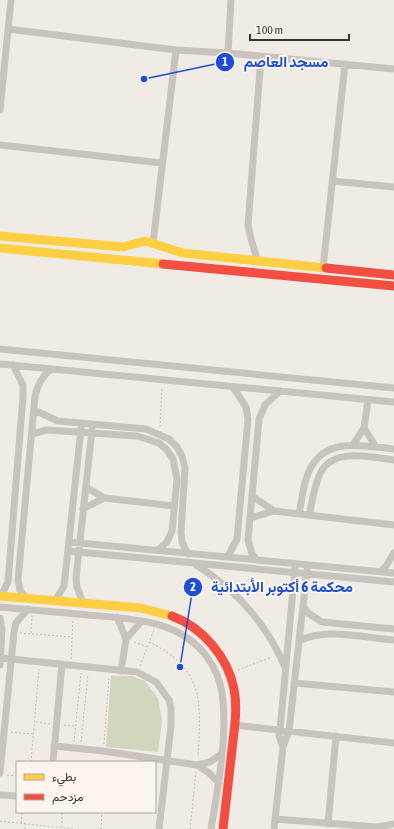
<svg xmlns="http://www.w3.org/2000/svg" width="394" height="829" font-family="'Asap Condensed',Vazirmatn,sans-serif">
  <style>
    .green { fill: #d1d6bf }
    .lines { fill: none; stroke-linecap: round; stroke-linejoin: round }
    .path { stroke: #c2bbb6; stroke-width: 1; stroke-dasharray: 2 2; stroke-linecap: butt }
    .street { stroke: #c9c3be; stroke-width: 7 }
    .slow { stroke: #ffcf43; stroke-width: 9 }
    .jam { stroke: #f24e42; stroke-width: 9 }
    .leader { fill: none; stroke: #1d4ed8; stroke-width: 1.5 }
    .callout-dot { fill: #1d4ed8; stroke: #fbf5ee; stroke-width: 1.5 }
    .mark-label { font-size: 12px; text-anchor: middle; font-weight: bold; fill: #fff }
    .callout-label { font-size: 15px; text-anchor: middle; font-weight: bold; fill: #1d4ed8; stroke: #fbf5ee; stroke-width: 4; stroke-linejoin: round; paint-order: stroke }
  </style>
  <rect width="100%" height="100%" fill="#f0ebe5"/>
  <path class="green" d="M111,676h21l13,5 13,17 4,22 -4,32 -52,-5z"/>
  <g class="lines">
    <path class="path" d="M160,427l2,-40
      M20,633l52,4
      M31,633l1,-17
      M134,642l14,5
      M149,642c56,27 52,61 49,115
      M71,659l2,-39
      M140,666l14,-36
      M238,670l34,-13
      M36,722l14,2
      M64,725l10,1
      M11,732l22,2
      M74,742l7,-69
      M81,742l7,-68
      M104,744l5,-68
      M31,762l8,-93
      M7,775l10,1
      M0,821l73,8
      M21,823l1,-11
      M62,827v-15
      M25,829v-5
      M101,829l1,-17
      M190,829l6,-57"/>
    <path class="street" d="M8,29l168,21 52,3 166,16
      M228,53l3,-53
      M0,110l11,-110
      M0,145l162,18
      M333,181l61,6
      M153,243l23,-193
      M258,262l-7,-23 -3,-14 13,-168
      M323,268l22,-204
      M0,349l394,39
      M0,364l394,38
      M34,410l24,11 88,8 23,10 8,8 5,9 3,12 -4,64 1,10 6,12
      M364,428l12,19
      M32,434l15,-4 90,6 22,7 8,7 6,9 4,20 -5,52 -5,11 -9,8
      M353,445l11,-17 4,-28
      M86,487l18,11 70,8
      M252,496l22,15
      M83,509l21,-11
      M299,514c3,-14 4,-32 11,-45 17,-33 54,-23 84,-20
      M309,515c3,-12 5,-27 10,-39 12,-30 51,-19 75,-16
      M250,518l24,-7 120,14
      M69,542l325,31
      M68,551l326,31
      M228,556l9,-17 11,-120 -2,-12 -13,-20
      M257,560l-5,-6 -4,-14 11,-121 6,-14 15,-14
      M196,565c41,25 70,58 89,102
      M380,572l6,-6 8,-13
      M1,596l7,-14 15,-186v-11l-10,-20
      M26,598l-6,-8 -2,-10 17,-184c3,-12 7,-19 16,-27
      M55,601l9,-15 17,-157
      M83,603l-6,-16 -1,-9 16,-148
      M303,606l5,7 14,9 72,7
      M0,607c29,3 59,5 88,8 43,4 91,4 119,42 8,11 13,23 15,36 6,41 -4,95 -11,136
      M117,617l9,22 -5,32
      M0,618l2,11 -2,36
      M126,639l16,-18
      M299,641c26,-14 67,-3 95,-1
      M1,658l136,14 19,10 13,18 2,9v17l-12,103
      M294,683l100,9
      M234,725l160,18
      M54,746l49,5 94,14 13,-3 11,-8
      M283,747l-4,-11 1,-6 15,-162
      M53,762l9,-98
      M197,765l12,8 10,10
      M0,773l14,-141 2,-9 12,-14
      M0,795l17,1
      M275,819l102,8 17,-3
      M328,824l8,-88
      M274,829l9,-82 6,-16 18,-161"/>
    <path class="slow" d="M0,236l123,11 22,-6 38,12 143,15
      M0,248l163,16
      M0,596l141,12 31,8"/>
    <path class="jam" d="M163,264l231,22
      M326,268l68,7
      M172,616c30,11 56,41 62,73 4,20 0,41 -2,61 -3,26 -6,53 -9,79"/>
  </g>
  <path class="leader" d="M144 79L225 62M180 667L193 587"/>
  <g class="callout-dot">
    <circle cx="144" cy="79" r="4"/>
    <circle cx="180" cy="667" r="4"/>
    <circle cx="225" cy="62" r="10"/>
    <circle cx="193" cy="587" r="10"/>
  </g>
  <g class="mark-label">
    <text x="225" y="66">1</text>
    <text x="193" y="591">2</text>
  </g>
  <g class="callout-label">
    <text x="286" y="67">مسجد العاصم</text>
    <text x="282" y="592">محكمة 6 أكتوبر الأبتدائية</text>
  </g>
  <rect x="16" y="761" width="140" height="52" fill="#fbf5ee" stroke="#aea6a0"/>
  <rect x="24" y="774" width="20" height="6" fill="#ffcf43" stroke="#aea6a0"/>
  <text x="52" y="781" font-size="12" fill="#3b302b">بطيء</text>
  <rect x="24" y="794" width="20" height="6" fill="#f24e42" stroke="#aea6a0"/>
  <text x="52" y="801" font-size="12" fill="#3b302b">مزدحم</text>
  <path d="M250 34v6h99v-6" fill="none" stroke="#3b302b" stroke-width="2"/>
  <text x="256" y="34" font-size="12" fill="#3b302b" stroke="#fbf5ee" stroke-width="3" paint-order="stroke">100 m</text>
</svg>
